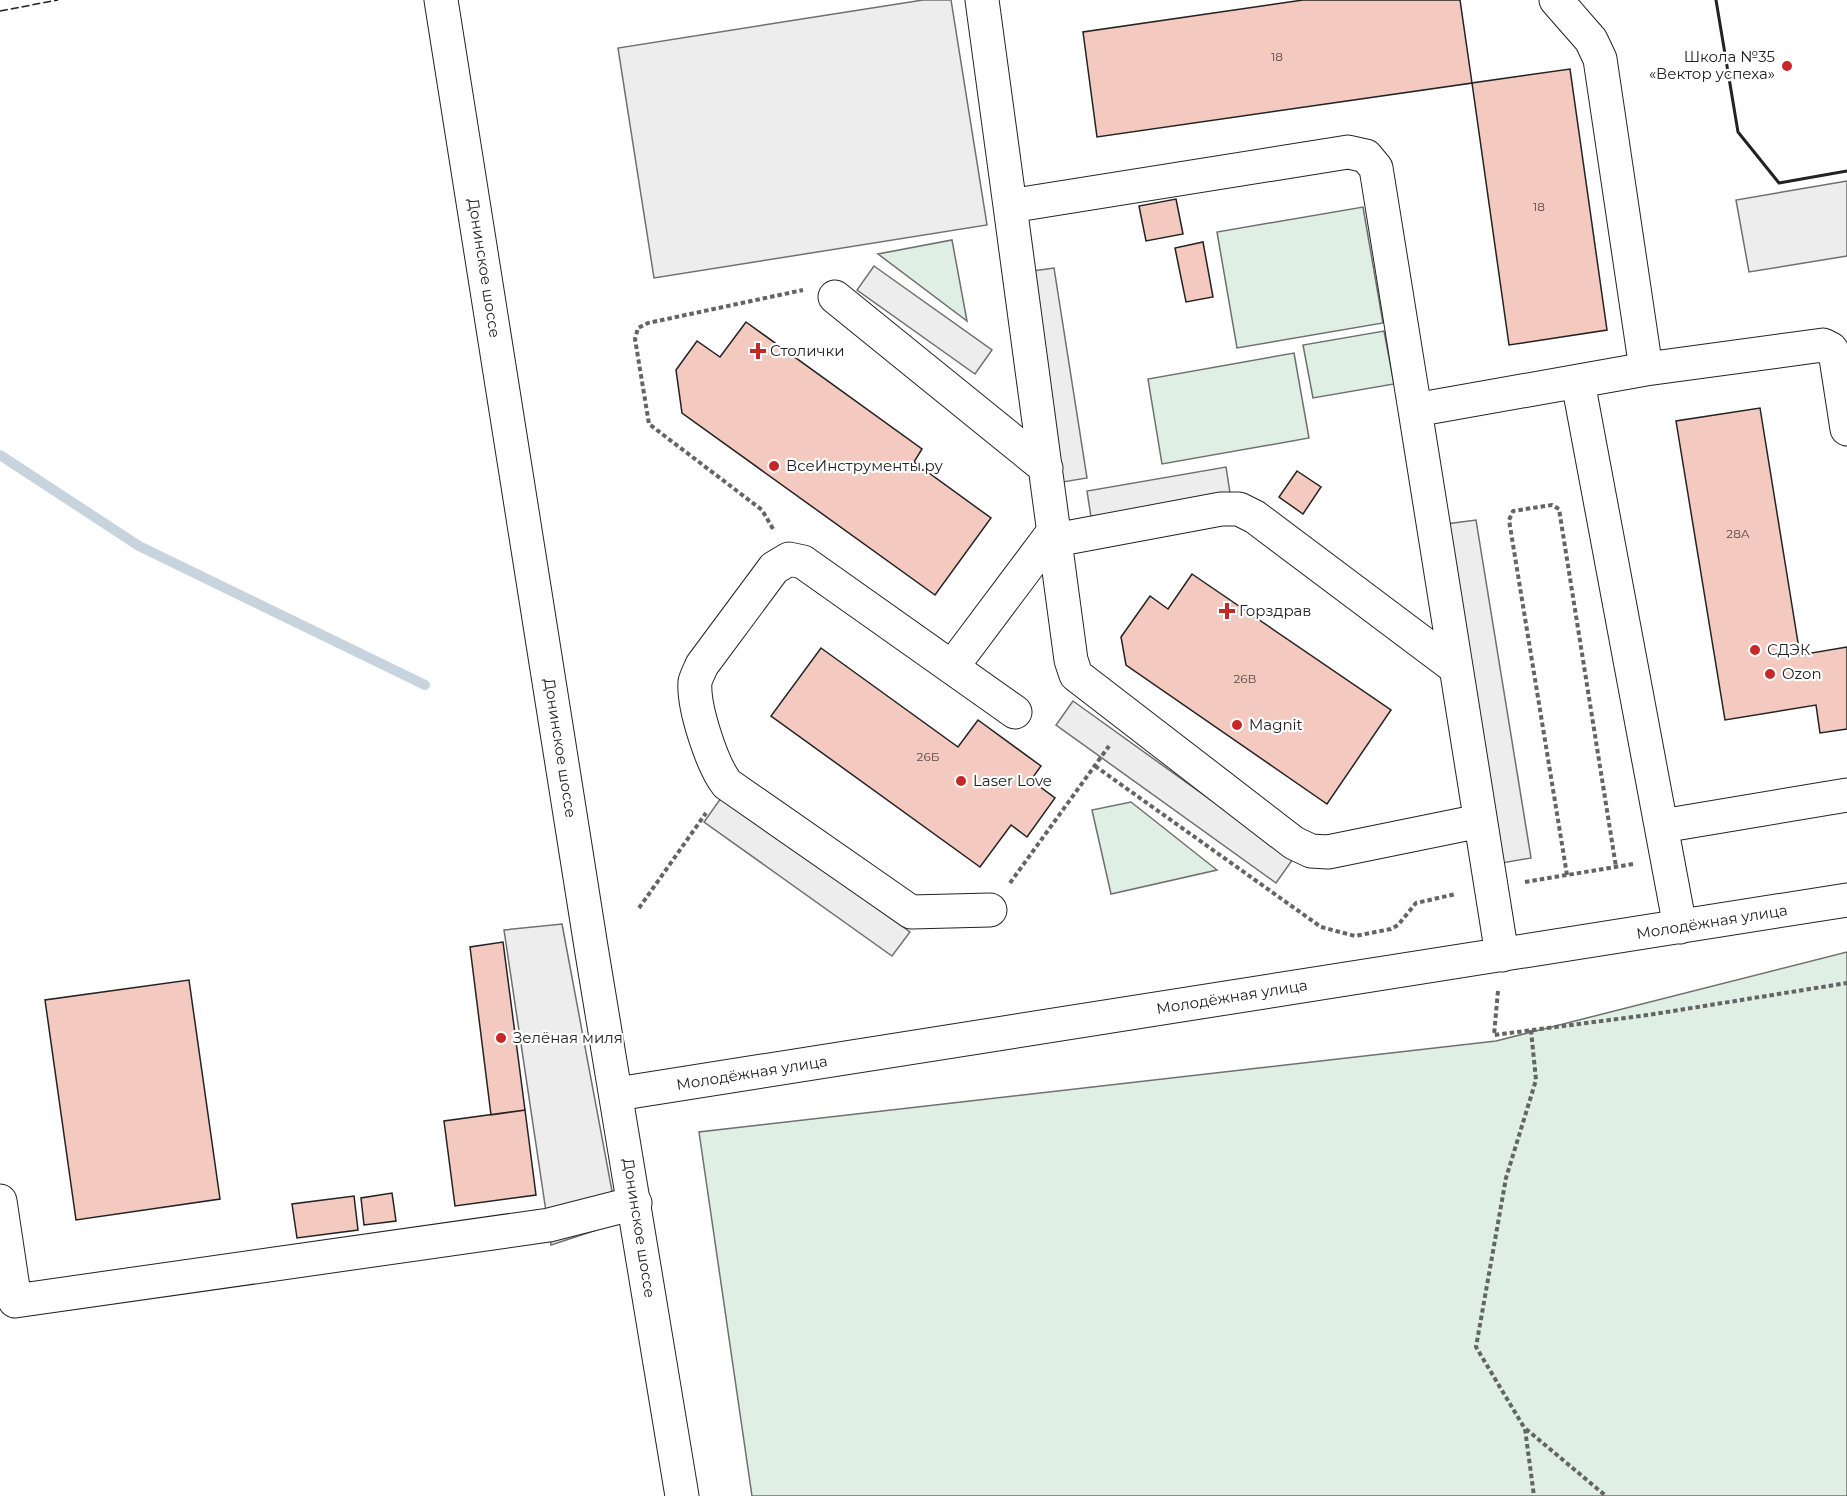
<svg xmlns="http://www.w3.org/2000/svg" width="1847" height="1496" font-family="Montserrat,sans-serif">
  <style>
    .green { fill: #e0efe3; stroke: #6f6f6f; stroke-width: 1.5 }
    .parking { fill: #ededed; stroke: #6f6f6f; stroke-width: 1.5 }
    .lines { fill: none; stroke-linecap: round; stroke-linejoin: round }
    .stream { stroke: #c7d3dd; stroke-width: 10 }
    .building { fill: #f3c9c0; stroke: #222; stroke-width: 1.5 }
    .minor-casing { stroke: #222; stroke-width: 35 }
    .major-casing { stroke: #222; stroke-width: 35 }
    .path { stroke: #646464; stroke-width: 4; stroke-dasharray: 4.5 3; stroke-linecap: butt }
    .minor { stroke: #fff; stroke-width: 33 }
    .major { stroke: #fff; stroke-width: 33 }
    .fence { stroke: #222; stroke-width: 1.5; stroke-dasharray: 8 3; stroke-linecap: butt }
    .wall { stroke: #222; stroke-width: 3 }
    .poi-dot { fill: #c62828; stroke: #fff; stroke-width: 2 }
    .labels { text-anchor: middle; stroke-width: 4.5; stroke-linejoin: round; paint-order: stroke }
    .number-label { font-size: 12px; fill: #564c4a }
    .poi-label { font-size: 15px; fill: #222; stroke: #fff; text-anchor: start }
    .street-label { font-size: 15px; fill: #222; stroke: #fff }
  </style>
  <rect width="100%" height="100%" fill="#fff"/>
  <path class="green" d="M1363,207l20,116 -146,25 -20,-116z
    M952,240l15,81 -89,-67z
    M1384,331l10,53 -81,14 -10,-53z
    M1294,353l15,85 -147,26 -14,-85z
    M1131,802l86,68 -106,24 -19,-84z
    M1847,952v544h-1095l-53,-364 797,-91z"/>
  <path class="parking" d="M923,0h28l36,225 -333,53 -36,-230z
    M1847,181v75l-98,16 -13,-72z
    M874,266l118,84 -17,24 -118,-84z
    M1054,268l33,210 -30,5 -32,-211z
    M1226,467l4,26 -139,24 -4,-26z
    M1476,520l55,338 -29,5 -56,-339z
    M1073,701l220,158 -17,24 -220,-158z
    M721,798l189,134 -18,24 -188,-134z
    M562,924l56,299 -67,22 -47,-315z"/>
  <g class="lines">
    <path class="stream" d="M0,455l139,91 286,139"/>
  </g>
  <path class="building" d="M1303,0h157l12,83 -375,54 -14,-105z
    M1570,69l37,261 -98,15 -37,-262z
    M1176,199l7,35 -37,7 -7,-35z
    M1203,242l10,55 -27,5 -11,-54z
    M746,322l176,127 -8,13 77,56 -56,77 -253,-182 -6,-43 21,-29 23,16z
    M1760,408l40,247 47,-8v82l-27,4 -4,-28 -91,15 -49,-299z
    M1297,471l24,16 -18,27 -24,-17z
    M1192,574l199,136 -64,94 -201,-139 -5,-28 29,-41 18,13z
    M821,648l137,99 20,-27 63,46 -10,14 24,18 -28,39 -16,-12 -31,42 -209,-151z
    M503,942l22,168 -34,5 -21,-168z
    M189,980l31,219 -144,21 -31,-220z
    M525,1110l11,85 -81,11 -11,-85z
    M392,1193l4,28 -32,4 -3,-27z
    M354,1196l4,34 -61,8 -5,-34z"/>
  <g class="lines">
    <defs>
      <path id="minor" d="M982,0l28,206 338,-54 18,4 10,12 39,242 231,-41 177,-24 8,4 5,9 11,71
        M1556,0l35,40 9,19 46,310
        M1010,206l61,454 5,15 218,168 17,8 17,1 152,-31
        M835,297l211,171
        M1578,382l102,545
        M1415,410l87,545
        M1055,540l166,-31h18l16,8 201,151
        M952,667l102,-136
        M1662,826l185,-31
        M990,910l-79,2 -184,-128c-15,-19 -34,-77 -32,-102 1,-5 5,-12 7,-17l72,-97 15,-9 14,3 212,150
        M617,1094l1230,-194
        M0,1201l15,100 534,-76 86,-22"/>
      <path id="major" d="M441,0l151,953 90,543"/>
    </defs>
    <use href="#minor" class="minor-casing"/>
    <use href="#major" class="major-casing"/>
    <path class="path" d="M773,529l-11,-19 -113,-86 -14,-85 3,-11 10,-5 155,-33
      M1095,766l226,161 34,9 36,-7 7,-4 18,-22 40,-9
      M1567,875l-58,-355 4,-9 39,-6 7,4 57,358
      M1525,882l108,-18
      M1010,883l99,-137
      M639,908l67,-95
      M1498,991l-4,44 154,-20 199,-32
      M1531,1030l5,50 -30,98 -30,169 49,82 9,67
      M1526,1429l80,67"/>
    <use href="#minor" class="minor"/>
    <use href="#major" class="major"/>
    <path class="fence" d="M0,11l58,-11"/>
    <path class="wall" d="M1716,0l22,132 41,51 68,-12"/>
  </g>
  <g class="poi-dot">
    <circle cx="1787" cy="66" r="6"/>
    <path d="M755 342h6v6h6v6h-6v6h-6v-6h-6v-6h6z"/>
    <circle cx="774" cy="466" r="6"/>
    <path d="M1224 602h6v6h6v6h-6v6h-6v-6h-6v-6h6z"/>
    <circle cx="1755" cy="650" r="6"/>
    <circle cx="1770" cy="674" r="6"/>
    <circle cx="1237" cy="725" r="6"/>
    <circle cx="961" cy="781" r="6"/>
    <circle cx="501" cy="1038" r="6"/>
  </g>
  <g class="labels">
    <g class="number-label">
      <text x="1277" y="61">18</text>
      <text x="1539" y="211">18</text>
      <text x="1738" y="538">28А</text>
      <text x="1245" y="683">26В</text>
      <text x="928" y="761">26Б</text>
    </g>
    <g class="poi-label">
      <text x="1775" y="62" text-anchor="end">Школа №35<tspan x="1775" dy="17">«Вектор успеха»</tspan></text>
      <text x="770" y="356">Столички</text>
      <text x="786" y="471">ВсеИнструменты.ру</text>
      <text x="1239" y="616">Горздрав</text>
      <text x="1767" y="655">СДЭК</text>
      <text x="1782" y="679">Ozon</text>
      <text x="1249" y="730">Magnit</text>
      <text x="973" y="786">Laser Love</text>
      <text x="513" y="1043">Зелёная миля</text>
    </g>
    <g class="street-label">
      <text transform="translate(484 268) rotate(81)" y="5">Донинское шоссе</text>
      <text transform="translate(560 748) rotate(81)" y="5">Донинское шоссе</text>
      <text transform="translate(1712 922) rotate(-9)" y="5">Молодёжная улица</text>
      <text transform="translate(1232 997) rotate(-9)" y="5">Молодёжная улица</text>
      <text transform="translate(752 1073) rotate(-9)" y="5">Молодёжная улица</text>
      <text transform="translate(639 1228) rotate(81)" y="5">Донинское шоссе</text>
    </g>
  </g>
</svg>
